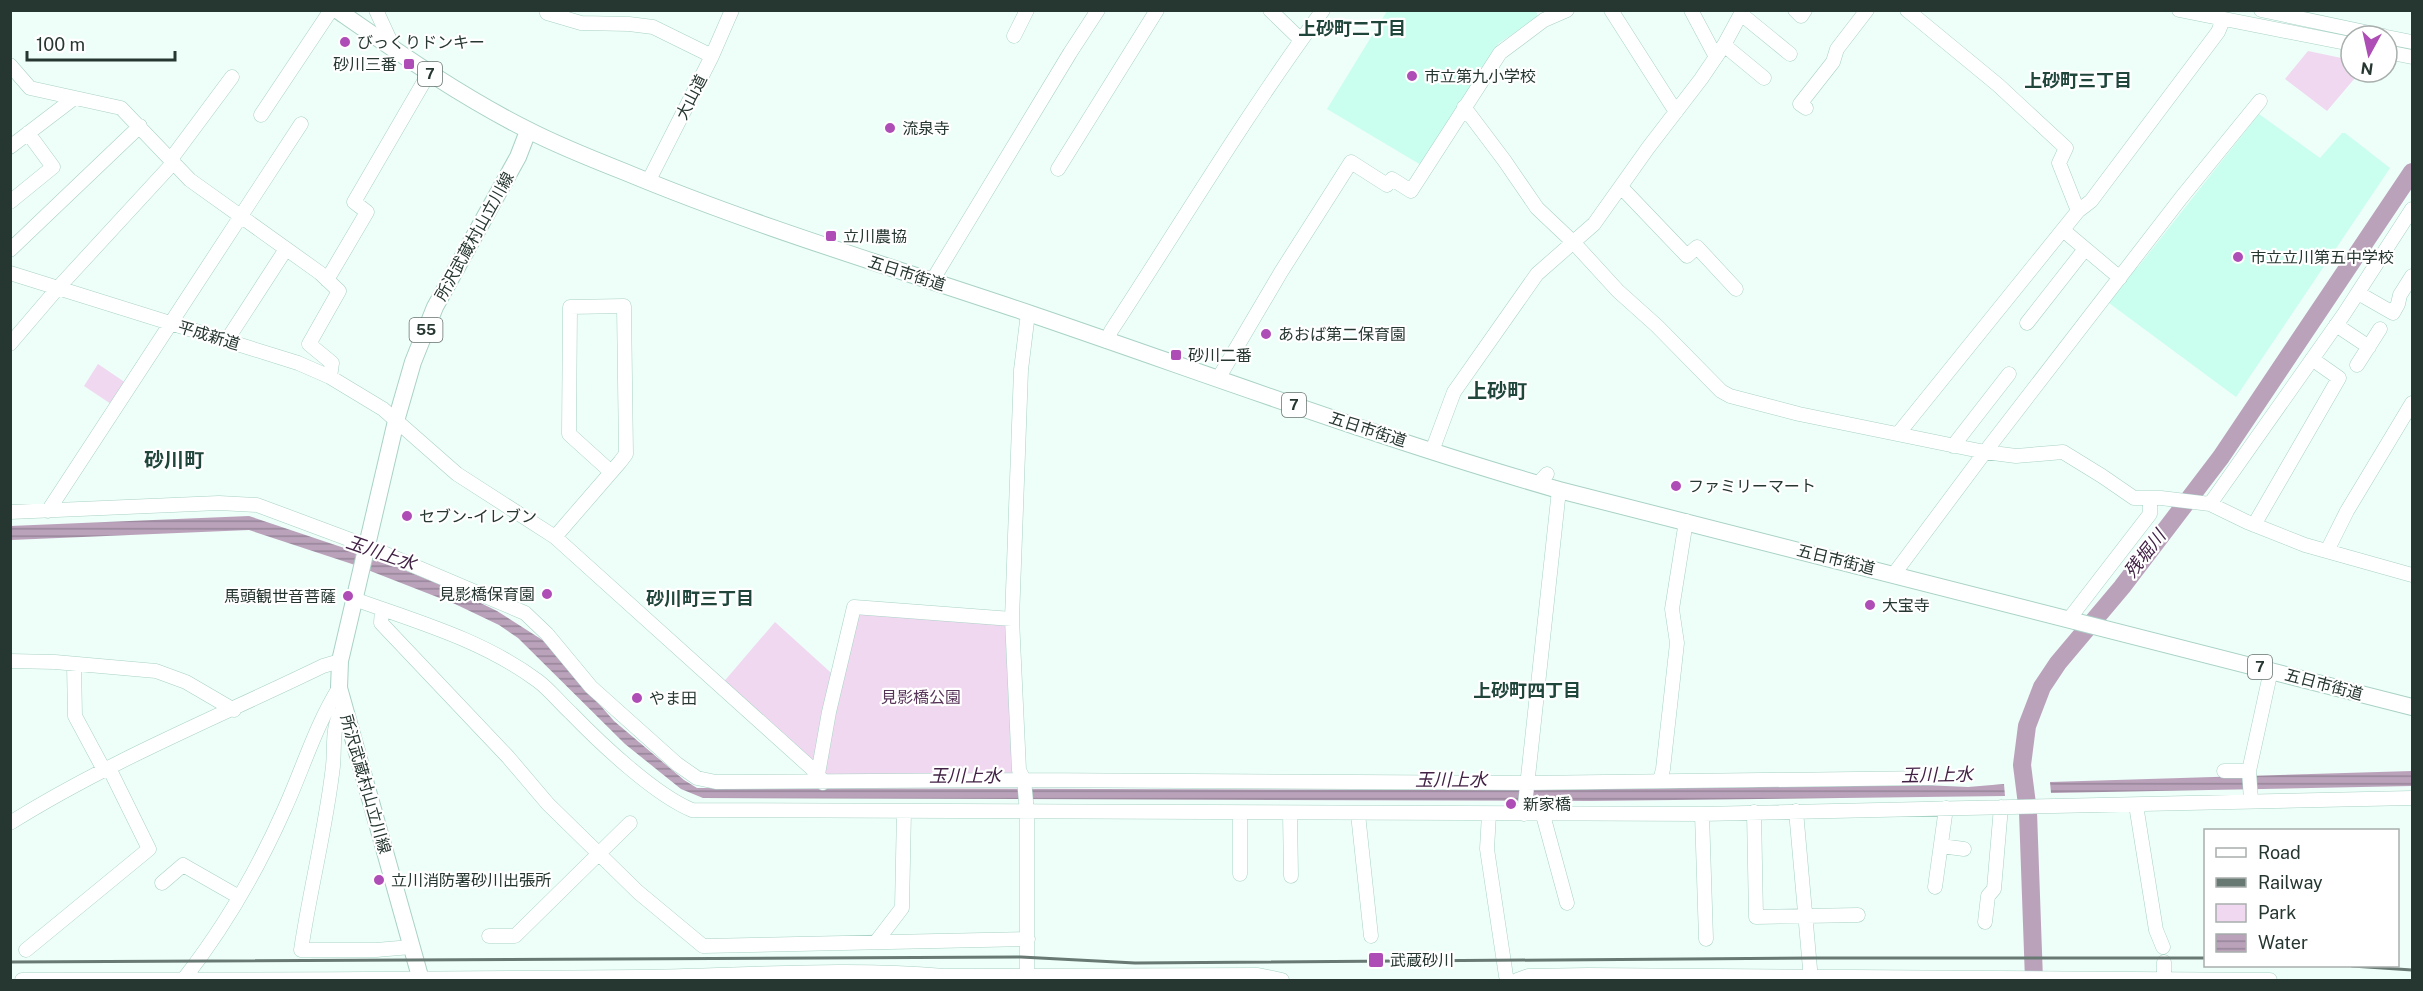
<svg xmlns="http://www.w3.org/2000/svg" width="2423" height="991" font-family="'Public Sans','Noto Sans JP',sans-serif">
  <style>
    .built { fill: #cafeef }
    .green { fill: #f0d8f0 }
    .water { fill: url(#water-rules) }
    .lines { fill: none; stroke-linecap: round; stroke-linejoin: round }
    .river { stroke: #baa2bb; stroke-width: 18 }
    .minor-casing { stroke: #a9d2c6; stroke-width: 15 }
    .major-casing { stroke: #a9d2c6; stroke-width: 18 }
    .minor { stroke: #fff; stroke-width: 14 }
    .major { stroke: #fff; stroke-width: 16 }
    .rail { stroke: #687873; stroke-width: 3 }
    .poi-dot { fill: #ae4db5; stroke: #fff; stroke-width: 2 }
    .labels { text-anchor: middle; stroke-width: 4.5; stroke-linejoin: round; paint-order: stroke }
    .shield { fill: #fff; stroke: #67726f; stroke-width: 1.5 }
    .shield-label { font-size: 15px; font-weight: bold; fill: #263631 }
    .poi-label { font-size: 16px; fill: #263631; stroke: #fff; text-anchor: start }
    .street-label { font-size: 16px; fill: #263631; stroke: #fff }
    .park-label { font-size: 16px; fill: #573559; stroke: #fff }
    .neighbourhood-label { font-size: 18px; font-weight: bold; fill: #20463c; stroke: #fff }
    .water-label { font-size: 18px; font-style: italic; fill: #412144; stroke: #fff }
    .quarter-label { font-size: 20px; font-weight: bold; fill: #20463c; stroke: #fff }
  </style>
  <defs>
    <pattern id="water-rules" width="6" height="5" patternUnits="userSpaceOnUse" patternTransform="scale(1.5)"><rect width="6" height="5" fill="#baa2bb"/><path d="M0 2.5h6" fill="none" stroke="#978599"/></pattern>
  </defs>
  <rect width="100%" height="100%" fill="#eefef9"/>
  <path class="built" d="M1534,10l3,3v5l-38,25 -78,122 -94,-56 60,-98z
    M2259,114l61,44 22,-25h3l45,35 -154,229 -127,-94 24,-36h5z"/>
  <path class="green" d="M2308,51l43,9v12h9l-33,39 -42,-32z
    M98,364l28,19 -15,21 -27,-18z
    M858,610l150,10 13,163 -197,-4 -103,-94 54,-63 64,58z"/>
  <path class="water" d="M249,516l128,43 79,32 41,20 47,30 70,80 70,59 13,8 818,2 408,-5 45,2 36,-3 1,12 -415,5 -887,-3 -22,-9 -56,-45 -107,-106 -19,-13 -44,-21 -100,-39 -106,-35 -238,10 -1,-14z
    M2412,771v15l-361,7 -1,-11z"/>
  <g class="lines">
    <path class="river" d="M2034,980l-6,-168 -6,-47 5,-39 15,-39 16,-24 64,-76 99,-130 191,-285"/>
    <defs>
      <path id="minor" d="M376,10l18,39
        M546,10l1,3 34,10 48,1 24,3 59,29
        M1270,10l31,30
        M1611,10l65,102
        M1691,10l25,47
        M1795,10l6,6 4,-6
        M1907,10l91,75 68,63 -7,15 19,48
        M2179,10l172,34
        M2261,10l123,26
        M1741,14l49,40
        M1014,36l13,-26
        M2387,37l25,5
        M1724,45l40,33
        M2387,52l25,5
        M10,65l20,23 91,20 69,72 130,93 19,18 -30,53 23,19 -2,14
        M1464,107l40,53 33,48 37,35 44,48 39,35 64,65 9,5 69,18 186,38 31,4 47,-4 39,24 32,22h27l49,6 37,18 58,23 107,30
        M1806,108l-6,-4 33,-42 4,-13 30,-39
        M261,115l70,-105
        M10,147l63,-48
        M171,159l61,-82
        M1058,169l99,-159
        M648,182l64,-126 20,-46
        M1621,187l66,69 10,-9 39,42
        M10,202l43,-35 -25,-34
        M2063,230l57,48
        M10,250l130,-124
        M10,273l288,90 32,14 53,32 74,65 98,63 263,237 5,9
        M327,280l40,-68 -13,-10 75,-129
        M932,281l138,-228 28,-43
        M2358,293l35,20 5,-9 2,-9 12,-19
        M2027,323l58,-74
        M2336,325l33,22
        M227,340l59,-91
        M1107,341l4,-10c70,-107 136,-218 212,-321
        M10,344l47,-55 117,-127
        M2357,365l23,-36
        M1218,379l63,-107 70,-110 36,23 5,-6 19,12 89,-138 44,-33 23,-10
        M1898,434l180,-223 13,-10 127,-169 5,-12
        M1953,446l56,-72
        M1432,451l22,-59 83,-118 57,-50 54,-76 53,-69 23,-34 19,-35
        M1538,484l9,-10
        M2210,504l134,-190 68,-105
        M48,511l253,-387
        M10,512l209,-9 38,2 110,41 158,67 22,21 44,53 86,77 20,14 19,4 308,-2 502,3 406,-5
        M2254,525l85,-147 -27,-19
        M555,537l65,-75 6,-8 -2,-148 -54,1 -1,127 42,38
        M2327,551l20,-40 65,-108
        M1894,574l91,-122 196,-254 79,-97
        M354,599c64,23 129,41 184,82 12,9 22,22 33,32 29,30 84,82 121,97l1010,4 710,-16
        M382,609l-1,14 127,134 40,47 90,88 65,54 325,-7
        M2069,619l81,-105v-16
        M10,661l45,1 101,9 30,11 48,28
        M74,664l1,52 29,54
        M344,709c-13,14 -9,38 -11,57 -7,62 -23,123 -32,184h75l35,-3
        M2224,771h25
        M818,774l11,-62 25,-105 158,12
        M1660,781l3,-12 14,-126 -5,-34 14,-88
        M2251,800l-2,-29 22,-101
        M2136,805l20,125 7,17
        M1796,811l15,169
        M1754,812l2,105 102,-2
        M1240,813v61
        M1290,813l1,63
        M1358,814l13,122
        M1489,814l-2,35 19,127 2,4
        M1524,814l35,-324
        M1702,814l4,125
        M1543,815l24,88
        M10,823c99,-62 208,-106 313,-157l17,-5
        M1941,846l23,3
        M162,883l21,-18 56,32
        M1935,887l11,-79
        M1985,922l3,-26 6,-7 7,-82
        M489,936h26l115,-113
        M876,942l26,-34 2,-97
        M26,950l123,-101 -40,-81
        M22,980c205,0 411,-1 616,-3 103,-1 204,-10 306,-1l314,-1 24,5
        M183,980c41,-52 75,-111 102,-172 18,-40 31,-83 54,-120
        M1027,980v-168l-3,-32 -5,-10 -7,-151 9,-249 7,-57
        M1517,980l11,-4 60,-1 682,5
        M2164,980v-18"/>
      <path id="major" d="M337,10c62,43 123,86 191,120 31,16 64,29 97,42 132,55 270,96 406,142 176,60 350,125 528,176l853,217
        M421,980l-82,-292 1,-27 56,-240 17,-59 22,-55 83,-150 10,-26"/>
    </defs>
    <use href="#minor" class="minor-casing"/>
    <use href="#major" class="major-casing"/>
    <use href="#minor" class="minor"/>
    <use href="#major" class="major"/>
    <path class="rail" d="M10,962l1011,-5 114,6 679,-5h392
      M2352,966l60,4"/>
  </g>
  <g class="poi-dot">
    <circle cx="345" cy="42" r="6"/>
    <rect x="403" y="58" width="12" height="12" rx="3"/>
    <circle cx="1412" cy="76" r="6"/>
    <circle cx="890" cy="128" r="6"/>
    <rect x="825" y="230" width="12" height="12" rx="3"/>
    <circle cx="2238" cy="257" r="6"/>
    <circle cx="1266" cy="334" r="6"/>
    <rect x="1170" y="349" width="12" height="12" rx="3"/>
    <circle cx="1676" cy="486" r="6"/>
    <circle cx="407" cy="516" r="6"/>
    <circle cx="547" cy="594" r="6"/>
    <circle cx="348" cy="596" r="6"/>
    <circle cx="1870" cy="605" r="6"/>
    <circle cx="637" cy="698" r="6"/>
    <circle cx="1511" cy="804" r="6"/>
    <circle cx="379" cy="880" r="6"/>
    <rect x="1368" y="952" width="16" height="16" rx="3"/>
  </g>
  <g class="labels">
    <g class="shield">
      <rect x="418" y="62" width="24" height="24" rx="4.5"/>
      <rect x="409.5" y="318" width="33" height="24" rx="4.5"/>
      <rect x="1282" y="393" width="24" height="24" rx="4.5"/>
      <rect x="2248" y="655" width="24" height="24" rx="4.5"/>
    </g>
    <g class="shield-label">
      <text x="430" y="79">7</text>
      <text x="426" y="335">55</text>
      <text x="1294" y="410">7</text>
      <text x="2260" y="672">7</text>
    </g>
    <g class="poi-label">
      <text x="357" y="48">びっくりドンキー</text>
      <text x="397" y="70" text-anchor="end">砂川三番</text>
      <text x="1424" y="82">市立第九小学校</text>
      <text x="902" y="134">流泉寺</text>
      <text x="843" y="242">立川農協</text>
      <text x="2250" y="263">市立立川第五中学校</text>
      <text x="1278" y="340">あおば第二保育園</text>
      <text x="1188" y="361">砂川二番</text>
      <text x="1688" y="492">ファミリーマート</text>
      <text x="419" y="522">セブン-イレブン</text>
      <text x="535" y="600" text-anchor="end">見影橋保育園</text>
      <text x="336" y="602" text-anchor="end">馬頭観世音菩薩</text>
      <text x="1882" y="611">大宝寺</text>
      <text x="649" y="704">やま田</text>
      <text x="1523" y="810">新家橋</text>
      <text x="391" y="886">立川消防署砂川出張所</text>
      <text x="1390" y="966">武蔵砂川</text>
    </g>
    <g class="street-label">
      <text transform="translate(691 97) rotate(-63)" y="6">大山道</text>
      <text transform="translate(474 236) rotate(-61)" y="6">所沢武蔵村山立川線</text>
      <text transform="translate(907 273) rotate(18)" y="6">五日市街道</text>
      <text transform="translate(209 335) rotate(17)" y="6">平成新道</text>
      <text transform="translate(1368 429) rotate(18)" y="6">五日市街道</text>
      <text transform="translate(1836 559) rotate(14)" y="6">五日市街道</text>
      <text transform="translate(2324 684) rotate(15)" y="6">五日市街道</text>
      <text transform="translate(366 784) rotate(74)" y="6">所沢武蔵村山立川線</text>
    </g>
    <g class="park-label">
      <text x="921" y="703">見影橋公園</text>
    </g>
    <g class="neighbourhood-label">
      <text x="1352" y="35">上砂町二丁目</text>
      <text x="2078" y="87">上砂町三丁目</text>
      <text x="700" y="605">砂川町三丁目</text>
      <text x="1527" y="697">上砂町四丁目</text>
    </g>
    <g class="water-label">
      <text transform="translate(381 553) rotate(19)" y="6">玉川上水</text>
      <text transform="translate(2145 554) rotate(-52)" y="6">残堀川</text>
      <text transform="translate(1937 775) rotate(-1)" y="6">玉川上水</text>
      <text x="965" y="782">玉川上水</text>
      <text x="1451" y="786">玉川上水</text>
    </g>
    <g class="quarter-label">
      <text x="1497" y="398">上砂町</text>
      <text x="174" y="467">砂川町</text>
    </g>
  </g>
  <rect width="2423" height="991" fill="none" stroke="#263631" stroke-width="24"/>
  <rect x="2204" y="829" width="195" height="138" fill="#ffffff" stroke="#a8afad" stroke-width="1.5"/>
  <rect x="2216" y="848" width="30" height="9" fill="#ffffff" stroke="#a8afad" stroke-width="1.5"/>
  <text x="2258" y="859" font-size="18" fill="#263631">Road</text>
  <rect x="2216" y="878" width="30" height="9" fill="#687873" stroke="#a8afad" stroke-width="1.5"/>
  <text x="2258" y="889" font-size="18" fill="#263631">Railway</text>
  <rect x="2216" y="904" width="30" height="18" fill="#f0d8f0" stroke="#a8afad" stroke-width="1.5"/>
  <text x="2258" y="919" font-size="18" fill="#263631">Park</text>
  <rect x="2216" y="934" width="30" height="18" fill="url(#water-rules)" stroke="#a8afad" stroke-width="1.5"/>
  <text x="2258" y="949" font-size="18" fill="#263631">Water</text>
  <g transform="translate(2369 54) rotate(188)"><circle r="28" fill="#ffffff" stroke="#a8afad" stroke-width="1.5"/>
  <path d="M0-4.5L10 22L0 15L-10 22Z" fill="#ae4db5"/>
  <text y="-9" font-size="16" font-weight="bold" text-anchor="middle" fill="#263631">N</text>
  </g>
  <path d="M27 51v9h148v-9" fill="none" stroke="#263631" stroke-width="3"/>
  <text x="36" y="51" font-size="18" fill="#263631" stroke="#ffffff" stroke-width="4.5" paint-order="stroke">100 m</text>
</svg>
